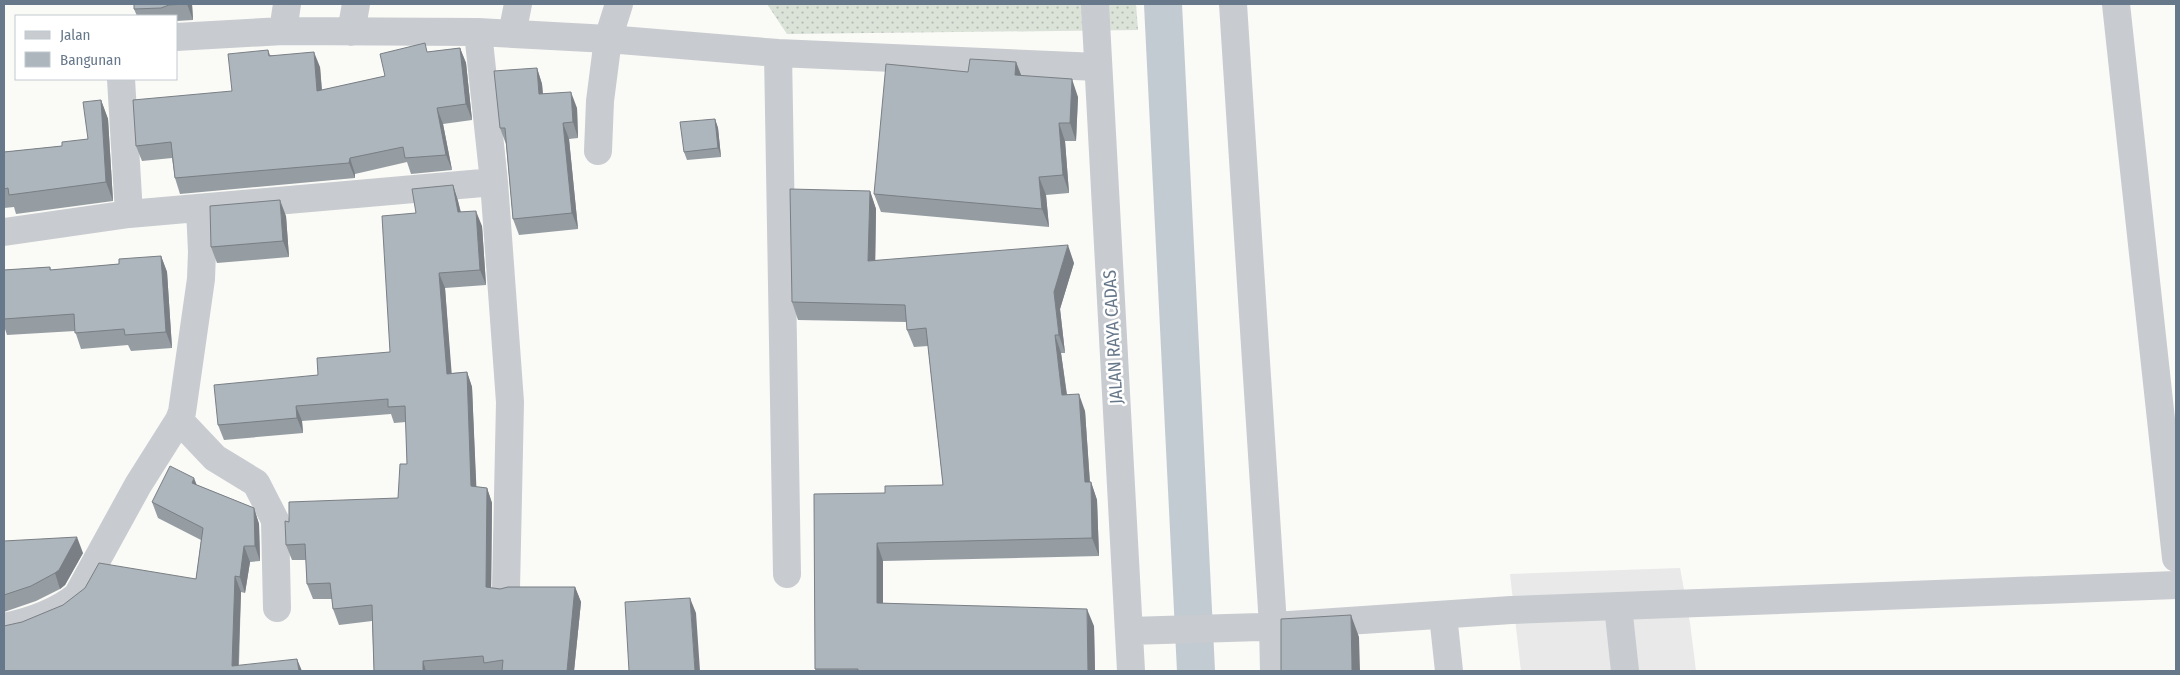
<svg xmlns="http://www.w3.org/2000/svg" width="2180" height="675" font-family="'Fira Sans Condensed',sans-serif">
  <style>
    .built { fill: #e8e9e8 }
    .grass { fill: url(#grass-dots) }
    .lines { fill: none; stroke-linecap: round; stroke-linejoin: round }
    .canal { stroke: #c2cbd1; stroke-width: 38 }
    .minor { stroke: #c8cbcf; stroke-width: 28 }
    .wall { fill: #959da2 }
    .shaded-wall { fill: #797f84 }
    .building { fill: #adb6bc; stroke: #797f84 }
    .labels { text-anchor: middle; stroke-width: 5; stroke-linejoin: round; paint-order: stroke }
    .street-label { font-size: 18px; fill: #67788a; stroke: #fff }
  </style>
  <defs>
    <pattern id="grass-dots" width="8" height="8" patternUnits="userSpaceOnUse" patternTransform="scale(1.25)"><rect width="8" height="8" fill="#dbe2d8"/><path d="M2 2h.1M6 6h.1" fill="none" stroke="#b5bcb5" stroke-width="1.8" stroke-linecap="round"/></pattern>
  </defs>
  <rect width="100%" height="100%" fill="#fafaf7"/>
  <path class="built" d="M1680,568l10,55 6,48h-175l-11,-97z"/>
  <path class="grass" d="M767,4h369l2,26 -351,4z"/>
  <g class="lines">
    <path class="canal" d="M1163,4l33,667"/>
    <path class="minor" d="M1095,4l36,667
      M1233,4l40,621 1,46
      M2116,4l60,554
      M283,31l4,-27
      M351,32l5,-28
      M478,32l16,150 16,220 -4,187
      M512,34l6,-30
      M176,37l107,-6 195,1 130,7 170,14 320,14
      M778,53l9,521
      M121,79l8,135
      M598,151l2,-50 8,-62 11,-35
      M4,232l125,-18 365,-32
      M179,420l36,38 41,25 19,37 2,88
      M1618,606l7,65
      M1443,615l6,56
      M4,627c25,-5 53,-15 73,-31l61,-111 41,-65 3,-8 19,-133 1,-27 -2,-44
      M1130,631l130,-4 251,-17 665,-25"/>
  </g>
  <path class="wall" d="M134,4h58l1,16 -17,1v-5h-39l-3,-7z
    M460,48l6,15 6,57 -29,4 9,46 -41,4 -4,-12 -52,12v4l-175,16 -5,-16 -3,-20 -30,3 -6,-15 96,-55 36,-41 2,5 50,12 2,23 63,-14 43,-24z
    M1016,62l5,13 57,22 -2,44h-11l4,52 -23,2 3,32 -168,-15 -7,-18 94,-122z
    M537,68l5,16 1,10 34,14 1,30 -9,1 9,90 -59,6 -6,-16 -7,-75 -6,-16z
    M101,100l7,19 5,82 -97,13 -2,-7 -10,1v-56l58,-6 26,-7z
    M715,119l3,9 3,29 -34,3 -3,-8z
    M453,185l5,16 3,11 21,14 4,59 -41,3 6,85 16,-1 5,15 4,100 11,1 5,15 -1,85 9,1 75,-2 6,15 -7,69h-200l-2,-50 -33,4 -6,-16 -1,-10h-19l-6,-15 -1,-24h-14l-6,-15 3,-23 109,-24 9,-34 -1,-42 -12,1 -3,-9 -89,7 1,12 -79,7 -6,-15 100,-50 72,-23 26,-139z
    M870,191l6,18 -1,51 199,3 -14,46 5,44h-4l6,41 18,17 5,71h1l6,18 2,56 -216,5v42l211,23 1,45h-279l-1,-2 70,-176 58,-8 -15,-139 -14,1 -7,-17v-8l-109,-2 -6,-18z
    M286,216l3,41 -72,6 -6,-16z
    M161,256l6,16 5,76 -41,3 -3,-6 -47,4 -6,-18 -68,4 -3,-9v-56l46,-3 1,3 68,-6z
    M197,485l57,23 5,16 1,37 -10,1 -5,31 -4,-1 -2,73 -235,6 192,-92 5,-39 -43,-22 -6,-16z
    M4,541l79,12 -18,32 -5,4 -24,12 -32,11z"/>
  <path class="shaded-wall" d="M187,4h5l1,16z
    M460,48l6,15 6,57 -6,-16z
    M314,52l6,15 3,39 -6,-15z
    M1016,62l7,18 -8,-5z
    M537,68l5,16 2,26 -5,-16z
    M1072,79l6,18 -2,44 -6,-18z
    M571,92l6,16 1,30 -5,-16z
    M101,100l7,19 5,82 -7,-19z
    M437,108l6,16 9,46 -6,-15z
    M715,119l3,9 3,29 -3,-9z
    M563,123l6,16 9,90 -6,-16z
    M1059,123l6,18 4,52 -6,-18z
    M350,158l5,16v4l-6,-15z
    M1039,177l7,18 3,32 -7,-18z
    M453,185l5,16 6,27 -6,-16z
    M870,191l6,18 -1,70 -7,-18z
    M280,200l6,16 3,41 -6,-16z
    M476,211l6,15 4,59 -6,-15z
    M1068,245l6,18 -14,46 5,44 -6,-18 -5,-43z
    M161,256l6,16 5,76 -6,-16z
    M439,273l6,15 8,102 -6,-16z
    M1055,335l6,18 8,59 -7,-17z
    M467,372l5,15 5,114 -6,-15z
    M1079,394l6,17 6,89 -6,-18z
    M296,406l6,15 1,12 -6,-15z
    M194,478l6,15 -8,-10z
    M1091,482l6,18 2,56 -7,-18z
    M487,488l5,15 -1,100 -5,-16z
    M254,508l5,16 1,37 -5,-15z
    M77,537l6,16 -18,32 -5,4 -5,-16z
    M877,543l6,18v60l-6,-18z
    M244,546l6,16 -5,31 -5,-16z
    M235,576l6,16 -3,79 -6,-5z
    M575,587l6,15 -7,69h-7z
    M690,598l6,15 4,58h-5z
    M1087,609l7,17 1,45h-7z
    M1351,615l8,22 1,34h-8z
    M297,659l5,12h-3z
    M423,661l3,10h-3z"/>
  <path class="building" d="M134,4h53l-18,1 -8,3 -27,1z
    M425,43l2,9 33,-4 6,56 -29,4 9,47 -41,3 -2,-11 -53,11 -1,5 -174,15 -4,-36 -35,4 -3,-46 99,-9 -4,-37 40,-4 1,6 45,-4 3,39 68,-15 -5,-22z
    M970,59l33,2 13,1 -1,13 57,4 -2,44h-11l4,52 -24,2 3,32 -168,-15 12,-130 82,8z
    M537,68l2,26 32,-2 2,30 -10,1 9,90 -59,6 -8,-91h-5l-6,-57z
    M101,100l5,82 -97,13 -1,-7 -4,1v-37l58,-6v-4l26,-3 -5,-37z
    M715,119l3,29 -34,4 -4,-30z
    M453,185l5,27 18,-1 4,59 -41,3 8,101 20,-2 4,114 16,2 -1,99 14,2 8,-2h67l-8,84h-65l1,-11 -19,3 -1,-7 -60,5v10h-49l-2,-66 -39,4 -3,-26 -23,1 -2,-40 -19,1 -1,-24 4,1v-20l109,-4 2,-34h7l-2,-58 -17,1v-8l-92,7 1,12 -79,7 -4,-40 104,-10 -1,-17 73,-6 -8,-136 34,-3 -4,-24z
    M790,189l80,2 -2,70 200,-16 -14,47 5,43h-4l7,60 17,-1 6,88h6l1,56 -215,5v60l210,6 1,62h-230v-2h-43l-1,-175 71,-1v-7l58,-1 -17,-157 -19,2 -2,-25 -113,-3z
    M280,200l3,41 -72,6 -1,-41z
    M161,256l5,76 -41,3 -1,-6 -49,4 -1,-19 -70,5v-49l46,-3v3l69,-6v-5z
    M170,466l24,12 -2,5 62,25 1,38h-11l-4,31 -5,-1 -3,90 65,-7 2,12h-295v-45l18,-4 41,-17 22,-17 14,-25 97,16 7,-51 -51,-26z
    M77,537l-18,33 -4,3 -24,13 -27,9v-54z
    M690,598l5,73h-66l-4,-69z
    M1351,615l1,56h-71v-52z"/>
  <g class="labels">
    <g class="street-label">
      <text transform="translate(1113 337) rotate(-93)" y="6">JALAN RAYA CADAS</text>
    </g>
  </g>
  <rect width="2180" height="675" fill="none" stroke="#67788a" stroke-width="10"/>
  <rect x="15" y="15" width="162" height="65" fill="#ffffff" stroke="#c2c9d0"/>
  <rect x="25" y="31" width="25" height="8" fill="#c8cbcf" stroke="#c2c9d0"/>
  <text x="60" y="40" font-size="15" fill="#67788a">Jalan</text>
  <rect x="25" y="52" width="25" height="15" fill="#adb6bc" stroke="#c2c9d0"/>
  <text x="60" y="65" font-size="15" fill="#67788a">Bangunan</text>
</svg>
